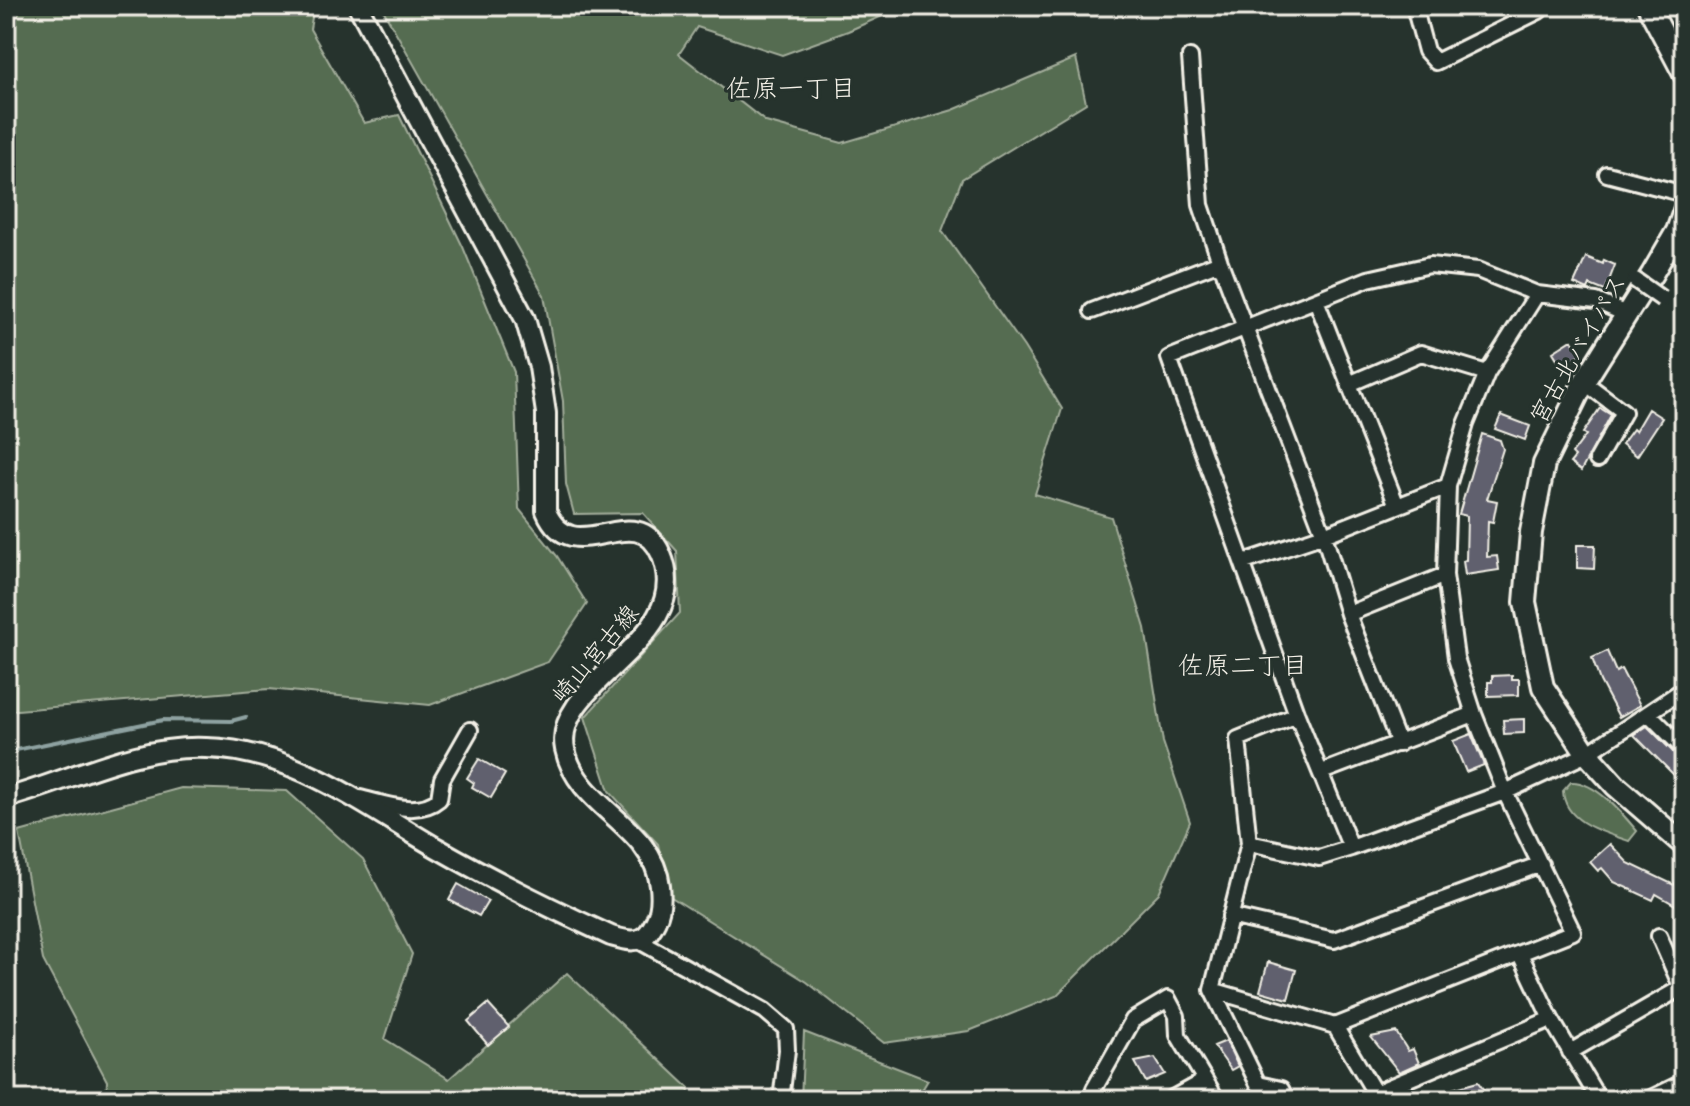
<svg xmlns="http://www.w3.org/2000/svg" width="1690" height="1106" font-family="Dekko,'Klee One',sans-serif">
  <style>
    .green { fill: #556c51; stroke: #a4ae9c; stroke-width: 2 }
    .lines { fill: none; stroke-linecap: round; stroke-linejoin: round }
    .stream { stroke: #8ea2a1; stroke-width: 4 }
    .building { fill: #60616e; stroke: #f4f1e8; stroke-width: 2 }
    .minor-casing { stroke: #f4f1e8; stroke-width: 20 }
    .major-casing { stroke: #f4f1e8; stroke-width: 24 }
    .highway-casing { stroke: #f4f1e8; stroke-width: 26 }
    .minor { stroke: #26332d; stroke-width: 14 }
    .major { stroke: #26332d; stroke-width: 18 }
    .highway { stroke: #26332d; stroke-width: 20 }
    .minor-bridge-casing { stroke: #f4f1e8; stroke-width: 20; stroke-linecap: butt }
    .minor-bridge { stroke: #26332d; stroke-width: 14 }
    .labels { text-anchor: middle; stroke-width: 6; stroke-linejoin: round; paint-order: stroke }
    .street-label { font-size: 24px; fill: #f4f1e8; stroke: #26332d }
    .neighbourhood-label { font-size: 26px; fill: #f4f1e8; stroke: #26332d }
  </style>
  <rect width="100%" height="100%" fill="#26332d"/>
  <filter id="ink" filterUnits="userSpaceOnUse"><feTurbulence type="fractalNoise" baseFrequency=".0125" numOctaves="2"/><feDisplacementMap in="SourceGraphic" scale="16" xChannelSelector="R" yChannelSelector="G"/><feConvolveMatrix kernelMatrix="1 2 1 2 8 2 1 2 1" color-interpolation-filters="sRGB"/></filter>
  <g filter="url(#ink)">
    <path class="green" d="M6,6h308l-4,23 54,94 35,-8 64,132 51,125 5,137 38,47 30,48 -39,58 -118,43 -161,-16 -263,22z
      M381,6h524l-57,25 -66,24 -85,-28 -18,27 87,68 76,21 111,-33 123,-52 10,45 -124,76 -20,52 82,116 38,62 -27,85 76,23 34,111 18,114 27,80 -31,71 -103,103 -87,35 -85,12 -77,-61 -139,-87 -10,-51 -49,-53 -24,-74 95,-104 -3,-62 -34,-38 -69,1 -8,-30 -3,-83 -19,-106z
      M1571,782c24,-1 51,31 66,49l-8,10c-26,-9 -64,-18 -66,-50z
      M181,788l106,3 76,68 49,95 -27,85 64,40 118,-106 122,115 -1,12h-582l1,-19 -64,-121 -24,-128z
      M804,1032l124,48 -12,20h-115z"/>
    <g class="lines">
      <path class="stream" d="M6,752l157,-32 68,1 15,-4"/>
    </g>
    <path class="building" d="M1586,257l17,7 1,-4 11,5 -10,26 -15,-6 -2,5 -14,-6z
      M1572,340l9,14 -19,13 -9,-15z
      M1600,408l11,7 -30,56 -11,-8 5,-6 -3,-3 14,-19 -3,-2z
      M1648,409l14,9 -25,38 -15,-12 11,-15 2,2z
      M1501,415l29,11 -5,14 -30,-11z
      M1482,434l18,6 3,9 -16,50 10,2 -4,21 -5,-1 -1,36 10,-1 2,14 -34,5 -2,-14 3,-1 1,-44 -8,-2z
      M1577,545h18l-1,24 -17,-1z
      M1607,651l9,21 5,-3 19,36 -21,12 -19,-36 -8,-23z
      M1512,675v4h7v16l-31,1v-14h4v-6z
      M1524,719v14l-20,1 -1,-14z
      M1647,726l30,30 7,3v26l-50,-50z
      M1471,734l13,31 -18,7 -13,-31z
      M479,759l26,15 -14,24 -19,-11 2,-4 -7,-5z
      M1610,844l18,19 46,22 10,-18v43l-28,-16 -3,6 -39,-18 -12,-14 -4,3 -8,-9z
      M458,884l30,17 -9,15 -30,-16z
      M1268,962l28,8 -8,29 -28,-8z
      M488,1004l21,23 -21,18 -20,-24z
      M1396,1032l12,19 5,-2 6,14 -20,9 -28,-35z
      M1226,1041l12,25 -7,4 -17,-24z
      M1155,1058l10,16 -19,8 -11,-20z
      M1478,1082l13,18h-64l25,-11z"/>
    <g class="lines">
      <defs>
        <path id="minor" d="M1414,6l12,45 10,11 103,-51v-5
          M1190,57l11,148 19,57 104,273 24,79 51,130
          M1607,174l77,20
          M1316,300l81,206
          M1092,311l128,-49
          M1584,382l40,30 -27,48
          M1349,384l72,-31 66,20
          M1244,562l80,-27 124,-49
          M1348,614l97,-39
          M1648,713l36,36
          M1322,772l152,-58
          M360,798c25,6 58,19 79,1l3,-20 28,-49
          M1249,843l70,15 32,-10 154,-56 82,-38 97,-65
          M1351,848l-54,-133 -128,-357 199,-79 62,-14 48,5 59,24 59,7 32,14
          M1230,916l104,24 207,-76
          M1659,936l25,57
          M639,941l126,70 21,18 1,21 -6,50
          M1520,954l31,65 48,81
          M1212,990l123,36 238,-94 -68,-140 -31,-78 -18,-56 -11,-83 3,-89 18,-62 21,-51 50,-79
          M1335,1026l44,74
          M1570,1052l111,-64
          M1375,1093l176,-74
          M1100,1100l-6,-11 39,-69 35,-21 9,17 1,19 39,65
          M1169,1100l36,-20
          M1287,1100l-6,-11 -23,-5 -46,-94 37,-147 -11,-104 59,-24
          M1647,1100l37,-18"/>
        <path id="major" d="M6,798c66,-18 129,-53 200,-50 87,2 158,58 231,100 56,32 115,61 174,88 14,4 28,9 38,-4 11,-15 13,-28 11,-46 -7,-61 -83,-78 -95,-137 -14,-68 133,-109 96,-195 -26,-59 -88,20 -115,-43v-98l-7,-46 -14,-48 -167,-313"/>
        <path id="highway" d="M1648,6l36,68
          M1684,211l-7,20 -25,43 -68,108 -40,82 -13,68 -6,70 18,85 44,67 29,32 68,59"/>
      </defs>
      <use href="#minor" class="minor-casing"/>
      <use href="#major" class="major-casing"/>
      <use href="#highway" class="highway-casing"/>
      <use href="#minor" class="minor"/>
      <use href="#major" class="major"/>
      <use href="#highway" class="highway"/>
      <defs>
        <path id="minor-bridge" d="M1635,280l27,19"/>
      </defs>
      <use href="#minor-bridge" class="minor-bridge-casing"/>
      <use href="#minor-bridge" class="minor-bridge"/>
    </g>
  </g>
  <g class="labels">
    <g class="street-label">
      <text transform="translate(1578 349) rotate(-60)" y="8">宮古北バイパス</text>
      <text transform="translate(595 654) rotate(-50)" y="8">崎山宮古線</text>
    </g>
    <g class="neighbourhood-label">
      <text x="791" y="97">佐原一丁目</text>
      <text x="1243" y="674">佐原二丁目</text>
    </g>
  </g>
  <rect width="1690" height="1106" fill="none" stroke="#26332d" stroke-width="32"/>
  <rect x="16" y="16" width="1658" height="1074" fill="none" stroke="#f4f1e8" stroke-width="3" filter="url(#ink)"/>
</svg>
